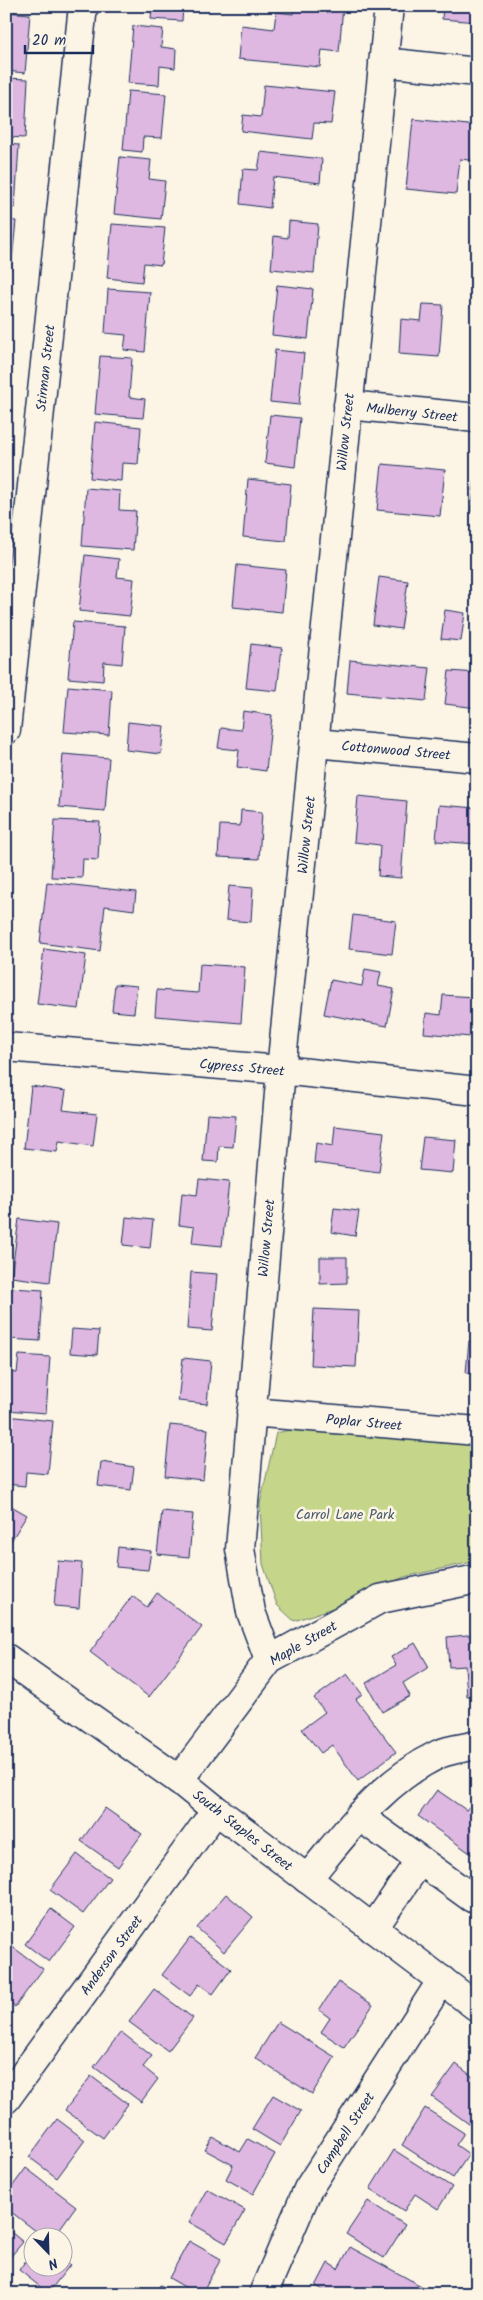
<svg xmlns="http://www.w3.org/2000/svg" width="483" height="2300" font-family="Kalam,sans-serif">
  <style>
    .green { fill: #c5d68b; stroke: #708274 }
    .building { fill: #dfb8e1; stroke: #1b2f5e }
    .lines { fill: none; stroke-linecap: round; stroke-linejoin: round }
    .minor-casing { stroke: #1b2f5e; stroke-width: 31 }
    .major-casing { stroke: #1b2f5e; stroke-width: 31 }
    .minor { stroke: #fcf5e5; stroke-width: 28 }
    .major { stroke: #fcf5e5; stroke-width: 28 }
    .labels { text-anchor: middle; stroke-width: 5; stroke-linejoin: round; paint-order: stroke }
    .street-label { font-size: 14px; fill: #1b2f5e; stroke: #fcf5e5 }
    .park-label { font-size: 14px; fill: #465969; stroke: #fcf5e5 }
  </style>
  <rect width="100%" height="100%" fill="#fcf5e5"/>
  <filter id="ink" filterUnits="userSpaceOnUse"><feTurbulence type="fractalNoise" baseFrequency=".02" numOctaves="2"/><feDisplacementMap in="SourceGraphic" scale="10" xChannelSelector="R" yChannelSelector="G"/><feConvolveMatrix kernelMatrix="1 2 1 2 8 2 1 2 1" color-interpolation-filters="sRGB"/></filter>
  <g filter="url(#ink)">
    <path class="green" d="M303,1427l174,17v117l-73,16 -68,30 -42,14 -17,-16 -14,-41 -3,-60 16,-71z"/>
    <path class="building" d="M152,6h31l-1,15 -31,-2z
      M293,6h50l-4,46 -17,-2 -2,17 -82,-8 3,-34 33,4 2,-17 17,2z
      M443,6h34v16l-35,-3z
      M6,12l24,2 -5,59 -19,-2z
      M133,26l30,3 -2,18 15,2 -1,19 -15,-2 -1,19 -31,-2z
      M6,78l22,1 -3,59 -19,-1z
      M264,85l71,7 -4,32 -17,-1 -2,16 -71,-8 2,-16 18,2z
      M128,91l38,3 -4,44 -19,-1 -1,15 -19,-2z
      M413,119l64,7v35l-17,-2 -4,35 -50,-5z
      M6,144l13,1 -4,63h-9z
      M261,152l61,7 -2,24 -47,-6 -3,31 -30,-4 3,-35 15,1z
      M120,157l31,3 -2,19 16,2 -4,38 -47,-5z
      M6,220l10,1 -5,50h-5z
      M289,221l29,3 -4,49 -43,-4 3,-33 14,2z
      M112,224l53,4 -4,37 -17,-2 -2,19 -35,-4z
      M6,279h3l-3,34z
      M277,285l36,4 -5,50 -36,-4z
      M108,289l42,3 -5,60 -21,-2 2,-15 -21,-2z
      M423,304l20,1 -4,52 -40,-3 2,-35 20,2z
      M275,350l29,3 -5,52 -29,-3z
      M100,356l32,2 -3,39 16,2 -2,19 -48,-4z
      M270,415l30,3 -5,49 -30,-4z
      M95,422l46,5 -3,37 -16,-1 -1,18 -31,-3z
      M382,464l63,6 -5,46 -63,-6z
      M477,467v45l-6,-1z
      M248,479l43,5 -5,57 -43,-4z
      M86,488l34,3 -1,19 17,1 -3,39 -51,-4z
      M85,555l34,4 -2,18 17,2 -4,37 -51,-5z
      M237,565l49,5 -4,42 -49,-5z
      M379,577l29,4 -7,48 -28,-4z
      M445,610l20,3 -4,28 -20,-2z
      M73,622l52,4 -3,38 -18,-2 -1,19 -35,-3z
      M251,644l31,4 -5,43 -31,-3z
      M350,660l80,8 -4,33 -79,-8z
      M449,671l28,2v35l-32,-4z
      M68,686l44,4 -3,45 -45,-3z
      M243,711l29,4 -6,56 -29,-4 2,-17 -21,-2 3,-20 20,2z
      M128,722l36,4 -3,28 -35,-4z
      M63,754l46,4 -4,53 -46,-4z
      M358,796l49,5 -6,77 -23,-2 2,-31 -26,-3z
      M439,805l38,3v36l-41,-3z
      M241,810l21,2 -3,47 -41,-2 2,-32 20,1z
      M55,820l45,2 -2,38 -15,-1 -1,19 -31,-1z
      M47,882l89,10 -2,18 -29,-4 -5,45 -60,-8z
      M229,886l24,2 -2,34 -25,-2z
      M353,915l43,6 -4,33 -43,-5z
      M44,949l42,6 -7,54 -42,-5z
      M200,964l45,3 -4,56 -86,-7 2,-26 41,3z
      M365,969l16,3 -3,14 16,3 -7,37 -63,-12 7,-34 31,6z
      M115,984l22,2 -3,27 -22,-2z
      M443,995l31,2 -3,40 -47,-4 2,-20 15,2z
      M31,1086l35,5 -3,19 34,4 -4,32 -34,-5 -2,11 -33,-4z
      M207,1114l29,2 -3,31 -14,-1 -1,16 -15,-1z
      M335,1126l49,6 -5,40 -65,-9 2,-20 17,3z
      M423,1137l33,3 -3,33 -34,-3z
      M199,1179l30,3 -7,64 -30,-3 2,-16 -15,-2 3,-32 15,2z
      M334,1208l25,3 -4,25 -24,-4z
      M126,1217l27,3 -3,28 -27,-3z
      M19,1219l38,5 -7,58 -39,-5z
      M320,1257h27v26l-27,1z
      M191,1272l26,2 -5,57 -25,-2z
      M12,1288l31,2 -3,51 -32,-2z
      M314,1309l45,2 -3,56 -45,-2z
      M72,1329l27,2 -2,24 -27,-2z
      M469,1341h8v33l-11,-1z
      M19,1355l31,2 -4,56 -40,-3v-38l11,1z
      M183,1358l28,3 -4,43 -29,-3z
      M6,1416l47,5 -5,53 -22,-2 -1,14 -19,-2z
      M170,1425l38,4 -5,51 -38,-4z
      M101,1462l33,5 -3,23 -33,-4z
      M6,1503l21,12 -21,34z
      M162,1511l31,3 -4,43 -32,-3z
      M118,1547l33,4 -3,19 -32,-3z
      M58,1561l24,2 -3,45 -25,-2z
      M157,1593l45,34 -53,70 -59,-45 42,-56 15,11z
      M477,1634v61l-10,1 -2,-30 -16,1 -2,-30z
      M415,1643l14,24 -26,16 7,13 -28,16 -16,-29 30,-18 -5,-8z
      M347,1674l15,20 -6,5 40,53 -38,29 -26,-36 -11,8 -19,-24 23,-17 -11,-14z
      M437,1790l29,20 11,-12v60l-59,-42z
      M105,1808l37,26 -24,33 -37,-26z
      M77,1854l33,24 -27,36 -33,-24z
      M226,1894l27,23 -29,35 -27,-24z
      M51,1909l24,18 -26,35 -24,-18z
      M190,1938l41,31 -18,25 -14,-10 -9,12 -28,-21z
      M7,1943l36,26 -28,38 -9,-7z
      M338,1982l35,23 -29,42 -23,-15 9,-14 -11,-8z
      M154,1989l39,29 -25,33 -39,-29z
      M278,2022l57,35 -23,37 -57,-36z
      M121,2032l31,24 -9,11 15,12 -17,23 -47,-35z
      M456,2064l21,16v42l-4,5 -41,-30z
      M91,2076l37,28 -25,34 -38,-28z
      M273,2095l28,16 -21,35 -28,-17z
      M425,2108l39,25 -8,12 13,9 -16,24 -51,-33z
      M57,2119l28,21 -28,38 -28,-21z
      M213,2137l27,15 8,-13 27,15 -22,40 -27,-15 7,-14 -28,-15z
      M394,2150l58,37 -14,22 -23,-15 -11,17 -34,-22z
      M26,2168l50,38 -23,32h-8l-39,-30v-13z
      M207,2189l38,21 -19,33 -37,-21z
      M368,2201l37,24 -21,33 -38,-24z
      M6,2228l17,14 -17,20z
      M189,2241l32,18 -20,35h-4l-28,-16z
      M350,2247l75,41 -3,6h-92l-14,-8 12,-23 10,6z
      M32,2252v16h30v-9l8,6 -22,28 -29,-23z
      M160,2285l17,9h-22z"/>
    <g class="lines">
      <defs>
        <path id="minor" d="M383,62l94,10
          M348,405l129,13
          M6,730l77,-724
          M315,743l162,15
          M6,1047l275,23 196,21
          M251,1412l226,19
          M269,1660l-18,-48 -11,-63 41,-479 108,-1064
          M179,1780l90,-120 111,-61 97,-20
          M359,1816l113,82
          M307,1879c40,-48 75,-98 132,-125 11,-5 26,-6 38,-9
          M373,1929l47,-69
          M6,2099l210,-289
          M263,2294l45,-105 134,-209"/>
        <path id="major" d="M6,1658l173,122 37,30 261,197"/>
      </defs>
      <use href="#minor" class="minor-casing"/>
      <use href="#major" class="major-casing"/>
      <use href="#minor" class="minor"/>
      <use href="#major" class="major"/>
    </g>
  </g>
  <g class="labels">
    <g class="street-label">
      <text transform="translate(45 368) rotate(-84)" y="5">Stirman Street</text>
      <text transform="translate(412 412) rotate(6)" y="5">Mulberry Street</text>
      <text transform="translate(345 432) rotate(-84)" y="5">Willow Street</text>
      <text transform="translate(396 750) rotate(5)" y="5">Cottonwood Street</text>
      <text transform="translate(306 835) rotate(-84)" y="5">Willow Street</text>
      <text transform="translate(242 1067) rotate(5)" y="5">Cypress Street</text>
      <text transform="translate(266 1238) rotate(-85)" y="5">Willow Street</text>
      <text transform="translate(364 1422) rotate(5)" y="5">Poplar Street</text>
      <text transform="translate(303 1643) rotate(-30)" y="5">Maple Street</text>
      <text transform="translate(243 1830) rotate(38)" y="5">South Staples Street</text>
      <text transform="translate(111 1955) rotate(-54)" y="5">Anderson Street</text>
      <text transform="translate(345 2133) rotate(-57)" y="5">Campbell Street</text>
    </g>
    <g class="park-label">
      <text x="345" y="1519">Carrol Lane Park</text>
    </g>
  </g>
  <rect width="483" height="2300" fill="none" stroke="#fcf5e5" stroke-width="25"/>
  <rect x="12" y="12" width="458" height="2275" fill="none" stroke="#1b2f5e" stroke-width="2" filter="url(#ink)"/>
  <g transform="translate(48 2252) rotate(157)"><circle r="24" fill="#fcf5e5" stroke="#a2a6af"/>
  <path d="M0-4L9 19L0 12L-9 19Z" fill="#1b2f5e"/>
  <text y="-8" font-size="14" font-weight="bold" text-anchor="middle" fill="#1b2f5e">N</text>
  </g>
  <path d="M25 45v8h68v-8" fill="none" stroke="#1b2f5e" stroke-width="2.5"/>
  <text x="32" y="45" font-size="15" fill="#1b2f5e" stroke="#fcf5e5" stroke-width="4" paint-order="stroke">20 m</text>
</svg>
